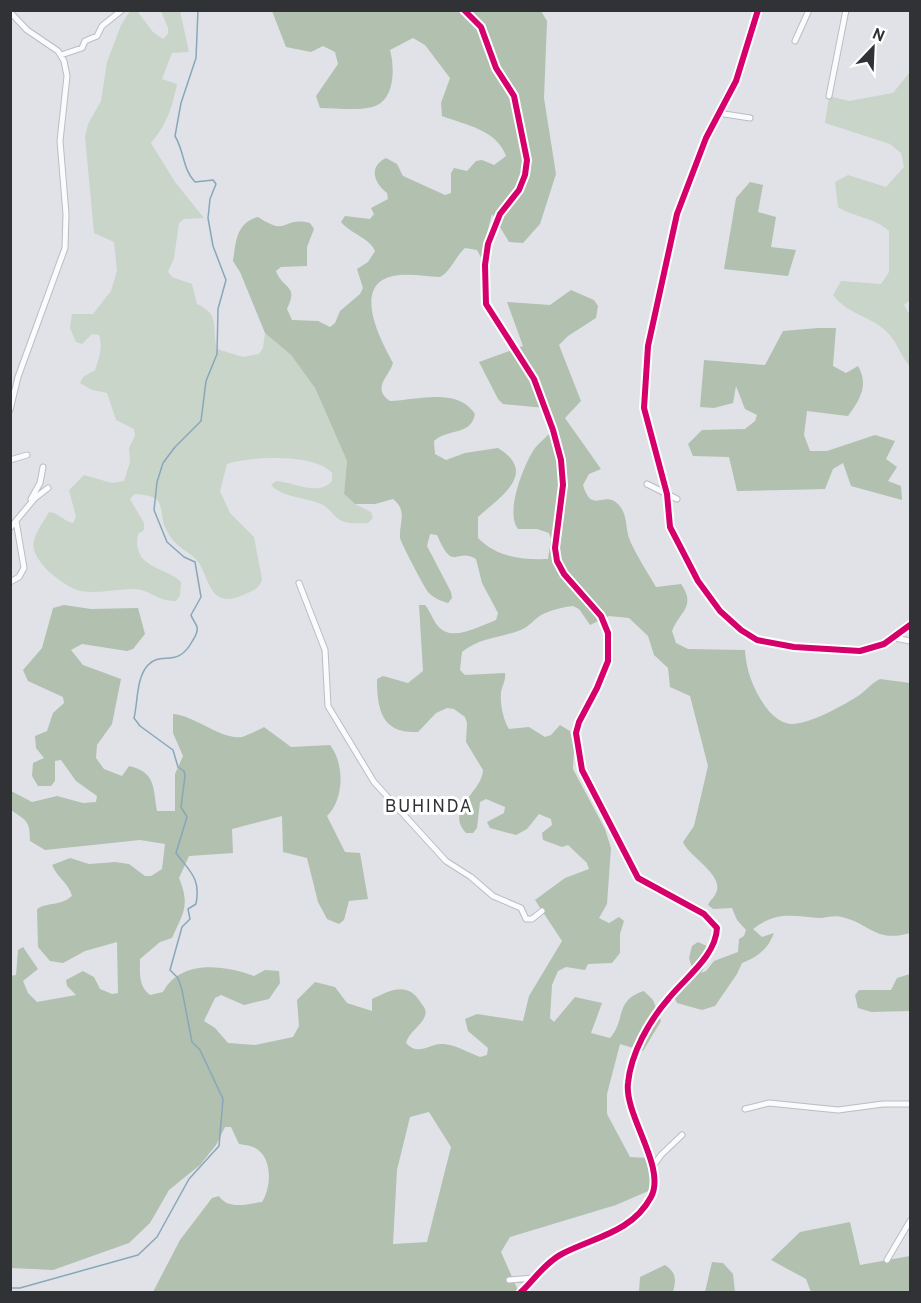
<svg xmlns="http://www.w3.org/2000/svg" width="921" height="1303" font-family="Overpass,sans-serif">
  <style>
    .green { fill: #c9d5c9 }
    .forest { fill: #b1c0af; fill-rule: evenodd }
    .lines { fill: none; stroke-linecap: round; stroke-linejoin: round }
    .stream { stroke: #88a7b9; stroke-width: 1.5 }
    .minor-casing { stroke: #bbbdc2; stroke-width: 7 }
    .minor { stroke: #fafbfc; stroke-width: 5 }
    .cycleway-casing { stroke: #fff; stroke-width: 10 }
    .cycleway { stroke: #d6006c; stroke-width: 6 }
    .labels { text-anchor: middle; stroke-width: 6; stroke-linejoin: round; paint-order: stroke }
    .quarter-label { font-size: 18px; letter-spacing: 1.5px; fill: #313236; stroke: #fff }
  </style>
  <rect width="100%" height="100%" fill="#e0e2e8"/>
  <path class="green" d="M130,11h7l16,21 10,7 5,-5v-6l-7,-17h19l9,41 -17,1 -10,26 15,5c-5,24 -10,40 -26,59l24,39 29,36 -20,1 -5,4 -5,35 -6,14 4,5 20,7 5,20c24,11 14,22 20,45l26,8 16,-3 4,-6 2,-15 26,22 24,33 32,73 -3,33 11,10 16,8 2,6 -5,5c-7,0 -17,1 -23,-1 -11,-3 -14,-13 -22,-17 -12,-7 -41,-7 -52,-20l5,-4c18,1 42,16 56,0v-8c-16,-20 -82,-17 -105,-9l-7,27 10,22 24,24 8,42c-2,10 -10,12 -19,16 -32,14 -33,-13 -44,-32 -9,-13 -25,-14 -34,-36 -4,-8 -2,-21 -8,-27 -5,-5 -15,-5 -22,-6l-5,5 14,24v7l-6,4c-7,35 29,33 43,48l-1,14 -4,5c-20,0 -26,-12 -43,-12 -18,0 -34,5 -52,2 -16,-3 -53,-32 -47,-50 2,-10 10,-20 15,-29 11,1 14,9 24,11l3,-6 -7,-27 15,-15 28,8 12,-2 6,-19 -1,-14 6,-12 -1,-7 -18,-9 -9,-27 -15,-3 -12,-7 3,-6 12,-7c4,-11 8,-23 4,-35l-7,-1 -10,10 -6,-2 -6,-14 2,-14h21l18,-23 6,-20 -3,-29 -20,-9 -9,-96 3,-13 13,-23 6,-39 14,-37z
    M910,72v228l-6,5 6,10v51c-9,-9 -12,-22 -21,-32 -15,-17 -41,-19 -56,-39l8,-14 40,3 8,-12v-41c-15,-14 -34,-13 -51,-24l-3,-25 13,-7 38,12 18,-20 -3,-14 -11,-9 -65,-21 4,-27 20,5 44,-8z"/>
  <path class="forest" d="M272,11h269l6,10 -3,77 12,76 -16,50 -17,19 -14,-1 -17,-28 -7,27v24l-8,-15 -12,-2c-9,8 -15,24 -25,29 -15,-1 -33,-4 -47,-1 -42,9 -12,65 0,87 -4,14 -22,25 -3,38 27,-1 68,-14 85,13 -4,22 -27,14 -41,27l1,13 11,6 19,-7 33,-5c41,25 2,49 -20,69v21c18,19 45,22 70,21l3,-20 -2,-6 -12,-4h-19c-13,-16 5,-62 15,-78 5,-8 14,-14 20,-21l-8,-22 -42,-4 -5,-5 -19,-37 44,-16 -16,-44 43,3 21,-15 23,10 4,6 -2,12 -28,18 -9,9 22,56 -16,17 36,51 -12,5 -6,11c9,30 21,5 35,19 11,11 6,25 13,39 7,15 17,30 25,44l25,-3c16,23 -2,28 -9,47l4,12 12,6 57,1c1,20 8,39 20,56 4,6 13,15 21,17 16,6 58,-18 72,-27 8,-5 13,-13 22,-17l30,4v250c-35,10 -39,-9 -68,-16 -8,-2 -16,1 -23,1 -28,-2 -42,-7 -66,11l9,8 12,-4c-6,16 -16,24 -32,30l-5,11 -22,32 -13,4 -25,-7 -3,-6 19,-26 -4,-13 3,-12 6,-4 11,5 1,10 -9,16 5,-2 8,-10 24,-9 1,-13 5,-3 2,-6 -9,-10 -5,-12 -19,1 -5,-4c2,-5 6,-7 8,-12 9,-18 -28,-37 -33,-51l11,-16 14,-60 -18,-70 -20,-9 -2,-19 -14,-13 -6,-19 -19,-18 -20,-2 -19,9 -11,-16 -6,-3c-10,1 -28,5 -36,12 -6,5 -10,10 -19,13 -20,7 -39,7 -56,21l-2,18 5,5 40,-2c1,8 -3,12 -4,20 -1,10 2,27 8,36l20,-2 16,10 6,-2 9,-10 10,6 4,19 -1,19 32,60 6,19 -4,56 -8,14 10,5 10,-6 5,4 -4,13v19l-8,10 -24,1 -3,6 -19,-3 -8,4 -6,14 -2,33 4,4 21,-25 27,6 -11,30 19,5c16,-17 4,-38 34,-47l9,9 8,21 -18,30 -23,-7 -13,50v20l23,43 19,1 4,31 -37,16 -106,32 -9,15 16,36 6,4h-370l27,-52 32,-42 7,-2c9,14 28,8 43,6 9,-14 11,-42 -5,-53 -4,-3 -13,-4 -18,-5l-8,-17h-6l-9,18 -16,20 -31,25 -19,33 -21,20 -76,27 -42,-2 -1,-292 6,-1 2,-25 5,-3 15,22 -15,12 5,12 9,9 39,-7 -9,-9 -1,-6 17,-9 11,6 6,12 12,5 6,-1 -1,-51 -32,9 -22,12 -13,-2 -12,-14 -1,-38c13,-8 22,-2 35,-13 -3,-12 -15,-19 -20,-31l18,-7 19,6 26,-2 14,2 16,12h6l11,-7 3,-25 -25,-4 -95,10 -15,-9c0,-20 -3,-20 -19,-31v-19l21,11 25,-6 26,7 13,-1 1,-6 -21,-15 -15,-21 -6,1v20l-4,5h-13l-6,-10 1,-13 11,-5 -8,-10 -1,-12 12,-5 6,-18 11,-10 -1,-6 -35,-16 -5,-11 19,-22 11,-40 11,-3 27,4 47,-1 7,26 -12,15 -6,2 -45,-7 -11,6 12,15 38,14 -9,45 -15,21 -1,13 8,11 18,7 7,-10c27,6 24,22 28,45h18v-37l8,-18 -10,-23v-19c23,2 48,26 69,23 7,-2 16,-7 22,-10l27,20 39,-2c15,19 14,55 -3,71l18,36 15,1 8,46 -19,2 -5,19 -5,4 -12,-5 -9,-17 -11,-44 -24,-6 -1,-36 -50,13 1,24 -44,3 -10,22c11,27 5,34 -7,60l-12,4 -20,17c0,14 -2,27 10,36l13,-3c18,-33 61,-27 91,-16l11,-6 14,1 1,12 -11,16 -25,6 -23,-10 -6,3 -11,23 11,7 13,15 27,2 38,-8 6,-11 -2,-26 18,-18 20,5 12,16 25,8v-12c19,-9 36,-18 49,4 3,4 6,7 4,13 -4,10 -16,16 -19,27 13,14 23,0 37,1 11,0 26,9 37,13l7,-2 1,-7 -20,-17 -3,-12 12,-5 46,7 6,-25 33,-55 -27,-41 30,-22 24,-9 -2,-6 -19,-18 -6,2 -19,-7 -1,-7 10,-8 -1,-6 -12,-5 -12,15 -11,6 -26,-7 -3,-6 17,-9 1,-6 -19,-8 -6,3 -3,26 -4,5h-7c-22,-24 16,-40 17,-63l-17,-28 1,-19 -2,-6 -11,-8 -7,-1 -11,5 -18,19c-36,2 -41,-22 -41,-53l6,-3 25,7 15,-12 -4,-66h6c6,7 9,19 16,24 14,12 41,-4 55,-9l2,-7 -16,-30 -6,-24c-21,-12 -22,15 -39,-24l-7,-1 -3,12 24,46 1,6 -4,5c-7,-2 -15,-5 -20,-11 -4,-5 -27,-49 -28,-54 -1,-16 8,-27 -7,-39l-18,5h-20l-11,-10 3,-33 -32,-73 -24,-33 -26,-22 -25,-61 -7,-11c3,-19 3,-38 25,-44 32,21 22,-1 52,6l4,6 -7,18v19l-26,1 -5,4c7,19 23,13 11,38l5,11 26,1 12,6 5,-4 5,-12 20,-17 3,-6 -6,-19 11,-7 7,-11c-5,-13 -24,-17 -34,-29l4,-6 25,3 4,-5 -3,-6 17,-9 -1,-6c-13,-10 -19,-26 -1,-35l11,6 6,12 42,19 6,-2v-20l3,-5 13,3 9,-10 6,-1 12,5 12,-9c-9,-26 -40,-31 -64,-40l-1,-13 9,-25 -25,-33 -12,-7 -23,12c5,18 5,52 -18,57 -16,4 -36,1 -52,1l-4,-12 22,-32 -3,-12 -12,-6 -12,6 -25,-5zM429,1112l22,35 -24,95 -34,2 4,-74 13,-53z
    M750,182l13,3 -5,27 18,5 -5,30 25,3 -8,26 -64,-7 12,-71z
    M818,328h18l-3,38 13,7 12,-7c11,19 2,34 -10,50l-41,-5 -3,24 6,16h17l48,-16 20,6 -9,18 11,8 -9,14 13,5 1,14 -51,-14 -8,-23 -10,6 -8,20 -88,2 -8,-34 -36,-1 -5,-12 14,-14 43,-1 10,-8 2,-6 -12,-6 -9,-23 -3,17 -19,5 -14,-1 4,-47 61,5 18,-34z
    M910,974v37l-39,1 -13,-4 -3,-13 4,-5h32l6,-12z
    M850,1222l10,43 50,-9v36h-99l-5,-13 -35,-19 29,-28z
    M712,1262l11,1 10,11 2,18h-30z
    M665,1265c12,8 11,15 8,27h-34l1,-15z"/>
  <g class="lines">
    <path class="stream" d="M10,1288h10l118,-33 19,-18 32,-58 30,-33 4,-47 -23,-49 -8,-8 -10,-52 -4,-12 -8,-8 12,-43 8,-8 -2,-10 8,-5c5,-26 -6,-32 -20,-51l11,-36 -6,-10 4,-31 -1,-5 -6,-4 -5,-17 -33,-24 -6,-8c4,-16 2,-40 14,-53 14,-15 29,5 45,-25 2,-3 5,-8 4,-13 -1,-4 -5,-8 -6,-12l10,-18 -6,-35 -11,-5 -17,-15 -13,-32 3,-28 6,-19 12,-16 26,-26 5,-40 11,-27 1,-45 8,-29 -13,-34 -5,-28 2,-19 6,-15 -3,-4 -18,2c-13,-14 -10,-29 -20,-46l6,-33 15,-45 2,-48"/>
    <defs>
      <path id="minor" d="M464,10l17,17 15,41 18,28 13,64 -2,15 -6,15 -19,24 -12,30 -3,21 1,39 48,75 19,51 8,30 2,25 -8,63 2,13 7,13 37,42 7,17v28l-11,27 -18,34 -3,11 6,37 56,108 66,36 13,14c-1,28 -32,50 -48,70 -20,23 -38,55 -41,85 -4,32 39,85 23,114 -19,36 -60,41 -91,58 -16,9 -26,25 -39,37
        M758,10l-22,71 -30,57 -29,76 -29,132 -4,62 23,86 3,33 28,54 22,30 21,19 16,10 37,7 66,4 24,-7 26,-19
        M10,12l17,18 31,21 6,10 3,15 -7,65 6,73 -1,34 -47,129 -8,33
        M795,41l14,-31
        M61,55l21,-7 3,-7 12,-5 5,-10 20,-16
        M829,96l17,-86
        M718,113l32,5
        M10,460l17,-5
        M647,484l30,15
        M31,499l9,-16 3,-16
        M10,528l25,-30 13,-10
        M10,582l9,-5 5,-9 -8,-47
        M299,583l26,67 3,56 46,76 72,79 25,16 22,19 28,12 5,11h6l10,-8
        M895,638l15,3
        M745,1109l24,-6 69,7 45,-6h27
        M651,1169l10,-14 21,-20
        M887,1260l23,-39
        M509,1280l25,-2"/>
    </defs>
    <use href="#minor" class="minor-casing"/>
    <use href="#minor" class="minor"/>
    <defs>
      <path id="cycleway" d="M464,10l17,17 15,41 18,28 13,64 -2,15 -6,15 -19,24 -12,30 -3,21 1,39 48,75 19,51 8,30 2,25 -8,63 2,13 7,13 37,42 7,17v28l-11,27 -18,34 -3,11 6,37 56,108 66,36 13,14c-1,28 -32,50 -48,70 -20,23 -38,55 -41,85 -4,32 39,85 23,114 -19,36 -60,41 -91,58 -16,9 -26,25 -39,37
        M758,10l-22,71 -30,57 -29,76 -29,132 -4,62 23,86 3,33 28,54 22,30 21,19 16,10 37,7 66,4 24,-7 26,-19"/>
    </defs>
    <use href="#cycleway" class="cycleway-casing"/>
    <use href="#cycleway" class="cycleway"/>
  </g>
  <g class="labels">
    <g class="quarter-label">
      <text x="429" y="812">BUHINDA</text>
    </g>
  </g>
  <rect width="921" height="1303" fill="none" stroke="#313236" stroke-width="24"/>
  <g transform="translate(873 48) rotate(23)" stroke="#ffffff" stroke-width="4.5" paint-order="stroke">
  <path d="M0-4.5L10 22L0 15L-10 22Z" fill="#313236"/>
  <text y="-9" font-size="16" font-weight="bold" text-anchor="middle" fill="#313236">N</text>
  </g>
</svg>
